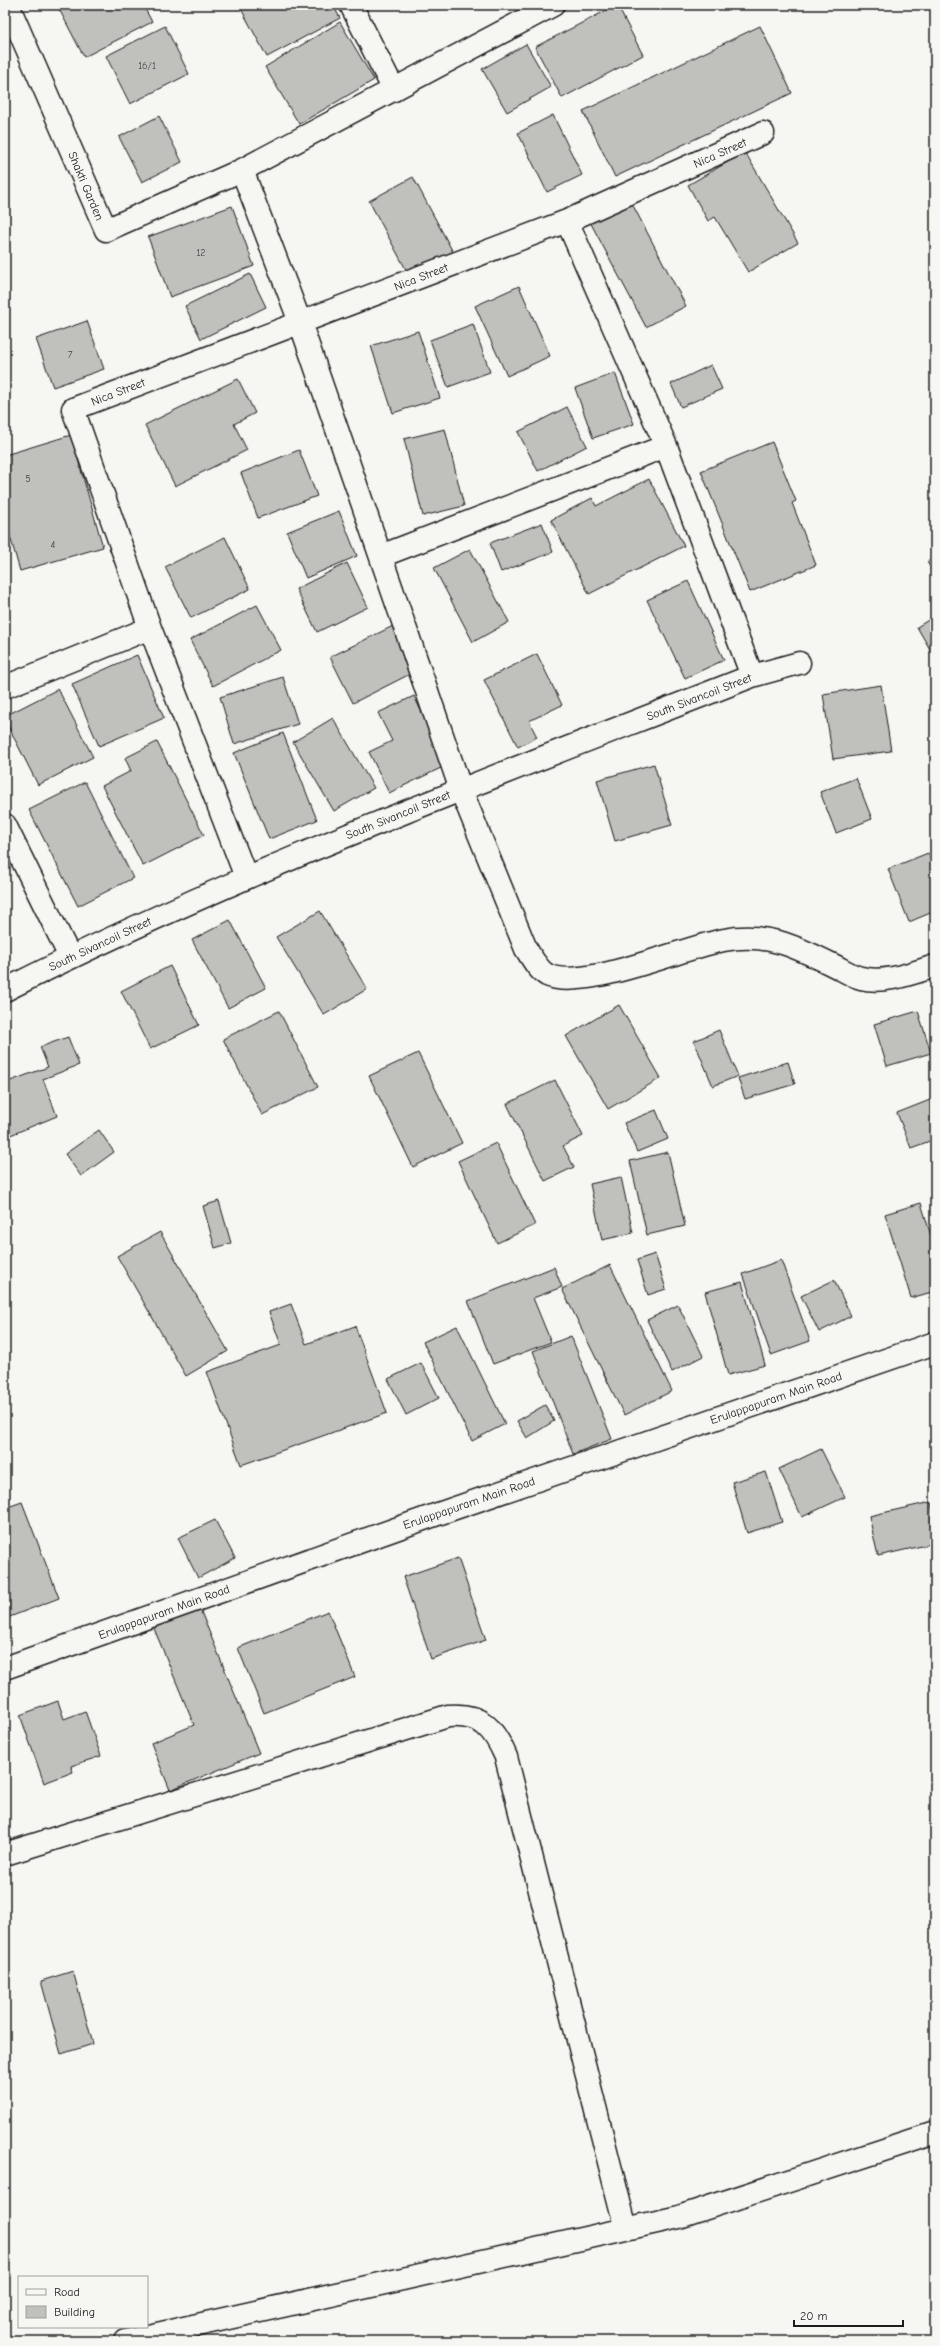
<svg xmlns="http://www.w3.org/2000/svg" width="940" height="2346" font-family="'Comic Neue',sans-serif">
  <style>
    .building { fill: #c0c0bd; stroke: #1c1c1c }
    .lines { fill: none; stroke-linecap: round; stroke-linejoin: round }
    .minor-casing { stroke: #1c1c1c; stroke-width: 25 }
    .minor { stroke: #f6f6f2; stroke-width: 22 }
    .labels { text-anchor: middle; stroke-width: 4; stroke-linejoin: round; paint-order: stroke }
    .number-label { font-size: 10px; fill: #454544 }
    .street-label { font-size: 12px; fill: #1c1c1c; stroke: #f6f6f2 }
  </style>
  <rect width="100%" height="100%" fill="#f6f6f2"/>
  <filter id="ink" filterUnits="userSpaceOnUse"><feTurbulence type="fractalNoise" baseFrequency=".025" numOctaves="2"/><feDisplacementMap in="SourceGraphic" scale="8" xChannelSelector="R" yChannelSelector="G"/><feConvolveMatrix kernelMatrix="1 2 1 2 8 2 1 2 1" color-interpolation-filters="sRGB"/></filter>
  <g filter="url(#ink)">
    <path class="building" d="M57,5h86l9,17 -68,35z
      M239,5h94l7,13 -73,39z
      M617,5l26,50 -81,43 -27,-51z
      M340,22l34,58 -75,44 -34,-57z
      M165,26l24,48 -59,30 -24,-48z
      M760,26l32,67 -177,84 -32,-66z
      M526,44l25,43 -44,25 -25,-43z
      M553,115l29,60 -35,17 -29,-59z
      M159,116l23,46 -40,20 -23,-45z
      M745,152l53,91 -50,29 -33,-55 -7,4 -20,-36z
      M413,177l40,75 -44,23 -40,-74z
      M628,196l58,110 -40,21 -58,-109z
      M232,206l22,60 -84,31 -22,-60z
      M250,274l16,33 -65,32 -16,-33z
      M519,286l31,70 -43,20 -32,-70z
      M87,321l17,48 -51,18 -17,-48z
      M473,324l17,48 -42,15 -18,-47z
      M418,331l22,67 -47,15 -22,-67z
      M711,365l11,24 -41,18 -10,-23z
      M615,373l19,51 -41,14 -18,-50z
      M238,379l17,34 -21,11 13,26 -72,36 -30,-61z
      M567,407l20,39 -49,25 -20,-39z
      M445,429l19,77 -41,10 -19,-77z
      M71,435l32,112 -83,24 -15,-52v-64z
      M772,442l24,59 -4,2 24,62 -66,27 -49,-121z
      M299,450l18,46 -59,22 -17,-45z
      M649,479l35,67 -95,48 -38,-74 41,-22 4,8z
      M339,511l18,45 -51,22 -19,-46z
      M542,523l11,29 -52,20 -11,-29z
      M225,537l25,52 -59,29 -26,-51z
      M470,549l39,73 -36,20 -39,-74z
      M935,557v18l-8,-13z
      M347,563l21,44 -51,25 -21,-43z
      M688,581l36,79 -39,18 -38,-78z
      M257,605l24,45 -68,36 -23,-46z
      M935,616v32l-4,3 -14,-24z
      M393,626l23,45 -63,32 -23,-46z
      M537,654l25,51 -33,16 8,16 -19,10 -34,-67z
      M137,655l27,63 -65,28 -27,-62z
      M283,677l15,47 -64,20 -14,-47z
      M881,685l10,66 -58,8 -10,-65z
      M58,689l35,68 -55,28 -33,-65v-4z
      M414,696l33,69 -58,28 -20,-41 23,-11 -14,-28z
      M333,718l41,70 -40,23 -41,-69z
      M283,733l34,87 -48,19 -35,-86z
      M157,742l47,93 -61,31 -41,-80 29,-15 -6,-13z
      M654,764l18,61 -57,16 -18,-61z
      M856,778l16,41 -36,14 -16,-41z
      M85,782l48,96 -55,28 -49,-96z
      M928,853l7,17v41l-26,11 -21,-53z
      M320,911l47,78 -43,26 -48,-78z
      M230,920l36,68 -38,20 -36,-68z
      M170,966l29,59 -49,24 -29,-58z
      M619,1005l42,73 -53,31 -42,-73z
      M279,1011l39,76 -56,28 -39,-76z
      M918,1011l13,42 -44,13 -13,-42z
      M719,1030l19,46 -25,10 -19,-45z
      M68,1037l11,28 -36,14 14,37 -49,20 -3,-7v-46l43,-16 -8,-20z
      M418,1053l44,90 -49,24 -44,-91z
      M788,1062l7,22 -50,15 -7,-21z
      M555,1080l28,56 -20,10 11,21 -29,14 -38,-77z
      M935,1098v41l-24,9 -14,-35z
      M656,1110l12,29 -31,13 -13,-29z
      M99,1130l15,22 -33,24 -16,-22z
      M496,1143l39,82 -38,18 -39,-82z
      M668,1152l17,74 -38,9 -17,-74z
      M621,1177l12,56 -31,7 -12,-56z
      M219,1201l12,42 -16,5 -12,-42z
      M921,1203l14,46v42l-24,7 -26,-84z
      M160,1232l68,119 -42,25 -69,-120z
      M655,1254l11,35 -18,6 -11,-35z
      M781,1260l29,81 -39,14 -28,-81z
      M610,1265l62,126 -48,24 -62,-126z
      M554,1267l8,20 -29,11 18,44 -58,22 -25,-63z
      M834,1280l17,36 -32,16 -18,-36z
      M742,1282l23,83 -37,10 -23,-83z
      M291,1304l15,40 49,-18 32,87 -146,52 -34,-93 74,-27 -12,-33z
      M678,1305l25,51 -31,16 -25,-52z
      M457,1326l48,98 -33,17 -49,-99z
      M571,1336l41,103 -39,15 -40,-103z
      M421,1363l18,35 -33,17 -18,-36z
      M545,1405l9,16 -27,17 -10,-17z
      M821,1449l24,48 -43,20 -23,-48z
      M766,1472l16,50 -35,11 -15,-51z
      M22,1502l37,96 -52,20 -2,-5v-105z
      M931,1502l4,19v22l-57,13 -9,-40z
      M215,1520l20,38 -37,20 -20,-40z
      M458,1558l28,82 -55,19 -28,-82z
      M199,1607l60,146 -89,37 -19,-47 43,-18 -41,-99z
      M328,1611l27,66 -91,36 -26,-65z
      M58,1701l6,18 21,-8 16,45 -30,10 2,6 -29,11 -24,-68z
      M73,1971l20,73 -32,10 -20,-73z"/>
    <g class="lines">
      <defs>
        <path id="minor" d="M8,5l98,225 136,-60 311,-165
          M351,5l43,85
          M242,170l58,152 161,468 65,159c6,9 12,21 21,26 35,17 137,-28 177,-35 41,-8 71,6 107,24 9,4 20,12 30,14 24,6 51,-5 74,-12
          M567,221l99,225 86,230
          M381,556l285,-110
          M5,687l145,-59
          M5,825l65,132
          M246,877l-96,-249 -77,-219 494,-188 196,-88
          M5,990c241,-122 495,-215 747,-314l47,-13
          M5,1668l430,-153 500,-172
          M5,1854l443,-138c34,-3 46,13 58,41l120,472
          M126,2341l553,-124 256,-84"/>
      </defs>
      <use href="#minor" class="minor-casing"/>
      <use href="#minor" class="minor"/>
    </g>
  </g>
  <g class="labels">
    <g class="number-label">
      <text x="147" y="69">16/1</text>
      <text x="201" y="256">12</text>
      <text x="70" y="358">7</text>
      <text x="28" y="482">5</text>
      <text x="53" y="548">4</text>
    </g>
    <g class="street-label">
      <text transform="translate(720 153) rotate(-24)" y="4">Nica Street</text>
      <text transform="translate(86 186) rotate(67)" y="4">Shakti Garden</text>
      <text transform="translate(421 277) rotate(-21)" y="4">Nica Street</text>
      <text transform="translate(118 392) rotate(-21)" y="4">Nica Street</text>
      <text transform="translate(699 697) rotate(-21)" y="4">South Sivancoil Street</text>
      <text transform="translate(398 815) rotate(-22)" y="4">South Sivancoil Street</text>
      <text transform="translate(100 944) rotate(-25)" y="4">South Sivancoil Street</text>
      <text transform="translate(776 1398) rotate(-19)" y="4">Erulappapuram Main Road</text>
      <text transform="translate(469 1503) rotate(-19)" y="4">Erulappapuram Main Road</text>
      <text transform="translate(164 1612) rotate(-20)" y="4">Erulappapuram Main Road</text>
    </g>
  </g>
  <rect width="940" height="2346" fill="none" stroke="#f6f6f2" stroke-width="20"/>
  <rect x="10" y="10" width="920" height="2326" fill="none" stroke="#1c1c1c" stroke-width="1.5" filter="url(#ink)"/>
  <rect x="18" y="2276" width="130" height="52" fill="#f6f6f2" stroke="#9f9f9c"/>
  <rect x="26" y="2289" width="20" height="6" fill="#f6f6f2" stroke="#9f9f9c"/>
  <text x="54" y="2296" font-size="12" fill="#1c1c1c">Road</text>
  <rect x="26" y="2306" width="20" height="12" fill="#c0c0bd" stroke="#9f9f9c"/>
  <text x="54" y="2316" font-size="12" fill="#1c1c1c">Building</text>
  <path d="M794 2320v6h109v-6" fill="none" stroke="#1c1c1c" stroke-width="2"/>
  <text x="800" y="2320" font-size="12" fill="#1c1c1c" stroke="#f6f6f2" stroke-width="3" paint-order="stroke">20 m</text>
</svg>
